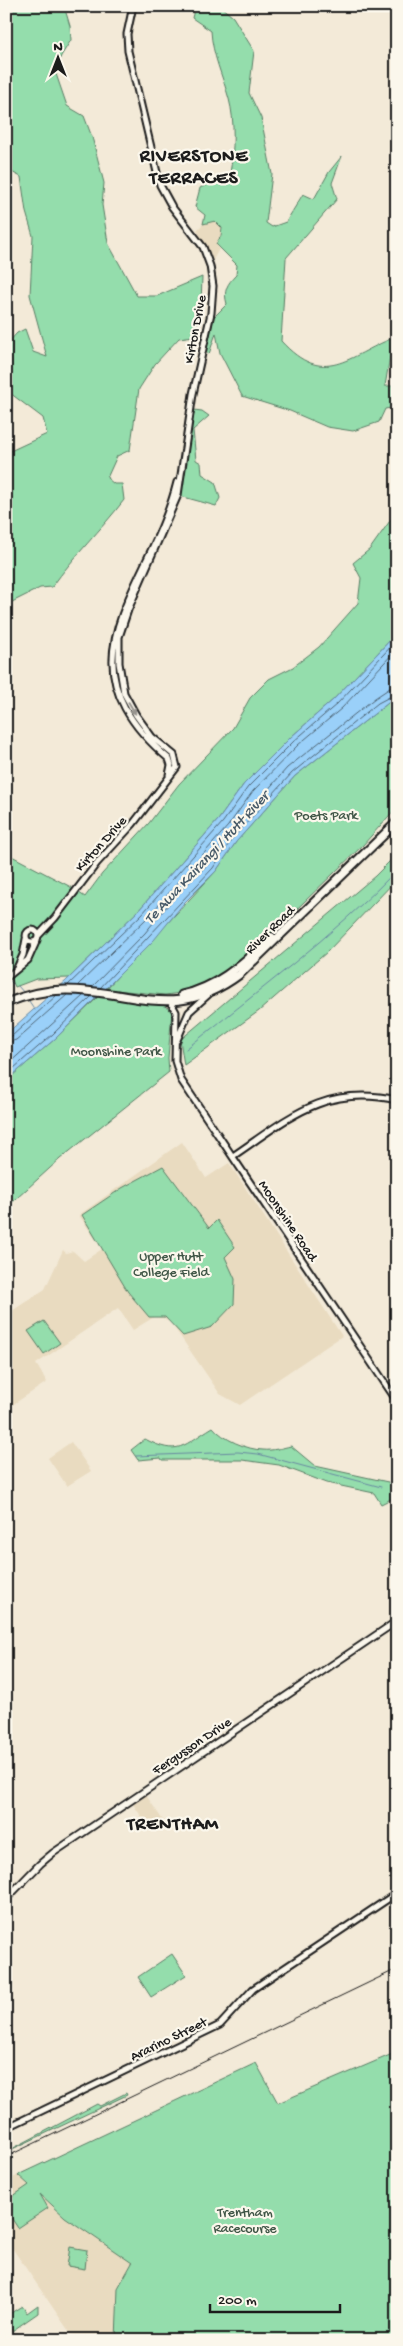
<svg xmlns="http://www.w3.org/2000/svg" width="403" height="2346" font-family="'Gochi Hand',sans-serif">
  <style>
    .built { fill: #e9dbc0 }
    .green { fill: #94ddac; stroke: #587c64 }
    .water { fill: #9ad0f9; stroke: #6888a1 }
    .lines { fill: none; stroke-linecap: round; stroke-linejoin: round }
    .shore { stroke: #4e6474; stroke-width: 1 }
    .stream { stroke: #6888a1; stroke-width: 1 }
    .tertiary-casing { stroke: #1c1c1c; stroke-width: 9 }
    .secondary-casing { stroke: #1c1c1c; stroke-width: 9 }
    .trunk-casing { stroke: #1c1c1c; stroke-width: 11 }
    .tertiary { stroke: #fbf7ec; stroke-width: 5 }
    .secondary { stroke: #fbf7ec; stroke-width: 5.5 }
    .trunk { stroke: #fbf7ec; stroke-width: 7 }
    .rail { stroke: #1c1c1c; stroke-width: 1 }
    .oneway { fill: #97948e }
    .labels { text-anchor: middle; stroke-width: 4.5; stroke-linejoin: round; paint-order: stroke }
    .street-label { font-size: 14px; fill: #1c1c1c; stroke: #fbf7ec }
    .park-label { font-size: 14px; fill: #405647; stroke: #fbf7ec }
    .water-label { font-size: 15px; font-style: italic; fill: #485b69; stroke: #fbf7ec }
    .district-label { font-size: 19px; font-weight: bold; letter-spacing: 1px; fill: #1c1c1c; stroke: #fbf7ec }
  </style>
  <rect width="100%" height="100%" fill="#f3ead8"/>
  <filter id="ink" filterUnits="userSpaceOnUse"><feTurbulence type="fractalNoise" baseFrequency=".02" numOctaves="2"/><feDisplacementMap in="SourceGraphic" scale="10" xChannelSelector="R" yChannelSelector="G"/><feConvolveMatrix kernelMatrix="1 2 1 2 8 2 1 2 1" color-interpolation-filters="sRGB"/></filter>
  <g filter="url(#ink)">
    <path class="built" d="M215,221l7,7 -1,8 -5,8 3,5 -6,11 -16,-30 6,-6z
      M182,1142l24,36 23,-15 113,173 -102,69 -20,-11 -49,-71 -8,-5 -9,-1 -21,13 -15,-22 -82,56 11,18 -41,27v-94l39,-26 18,-39 3,3 7,-2 11,10 18,-12 -23,-34z
      M71,1442l20,29 -24,15 -19,-28z
      M146,1795l18,27 -13,9 -18,-27z
      M18,2175l47,42 67,46 -14,25 -2,52h-41l-69,-101v-58z"/>
    <path class="green" d="M6,6h58l6,20 1,14 -10,16 -6,15 12,35 17,10 8,21 12,46 -2,22 6,38 29,53h20l45,-19 -1,28 -7,31 -15,2 -24,26 -16,25 -9,61 -13,6 -10,22 7,6h8l2,16c-23,30 -50,56 -72,87l-12,1 -34,17v-152l41,-19 -4,-16 -37,-28v-45l11,-12 8,-4 8,23 14,5 -17,-62 3,-59 -7,-24 -5,-35 -15,-8z
      M192,6h28l13,11 21,34 -5,42 12,25 11,56 -6,49 6,4 14,-5 17,-28 11,5 15,-27 13,-16 -10,27 5,16 -51,59 -5,83c43,47 67,15 112,-3l-8,48h12v21l-12,2 -6,13 -26,9 -26,-4 -37,-16 -48,-15 -22,-43 -4,-20 -7,21 -3,-2 8,-35 13,-13c-4,-13 0,-20 9,-29l1,-10 -21,-21 5,-8 1,-8 -7,-7 -12,3 2,-9 -10,-8 5,-19 30,-15c4,-22 5,-52 -1,-74 -6,-22 -17,-45 -18,-68l-19,-13 2,-8z
      M194,410l8,1 7,5 -16,14 3,30 5,3 1,11 13,8 5,16 -4,8 -36,-10z
      M397,511v122l-64,67 -42,37 -47,47 -25,35 -81,92 -69,67 -33,1 -21,8 -3,-7 -6,-4v-123l63,33 16,11 17,-23 47,-51 30,-39 54,-56 17,-30 19,-19 24,-12 26,-20 39,-44 3,-25 -8,-15 17,-14z
      M397,696v111l-34,38 -89,86 -50,44 -36,17 -23,3 -59,-6 110,-118 20,-29 59,-66z
      M397,854v25l-70,73 -68,59 -75,54 -4,-25 195,-164z
      M99,996l63,8 10,7 -4,47 1,14 -109,87 -54,49v-127l50,-43z
      M163,1166l46,62 8,-8 18,27 -10,10 10,22 -1,25 -22,23 -29,9 -18,-19h-16l-21,-25 -46,-77 40,-27z
      M44,1321l16,22 -16,11 -16,-23z
      M213,1427c9,12 35,23 50,23 9,1 19,-2 28,-4l24,20 82,18v12l-16,8 -7,-11 -47,-10 -48,-18 -37,-5h-80l-1,-2 -23,2 -7,-10 14,-11c34,18 38,6 68,-12z
      M172,1954l14,21 -35,22 -13,-20z
      M397,2052v288h-281l2,-52 14,-25 -67,-46 -25,-23 8,14 -30,20 -12,-18v-9l23,-16 -11,-10 238,-112 22,40z
      M126,2093l1,2 -121,57 91,-48 3,2z
      M70,2247l17,3 -2,19 -18,-3z
      M38,2305v8l-26,18 -1,-5 -4,-4 -1,-6 16,-10 5,7z"/>
    <path class="water" d="M397,633v63l-102,80 -59,66 -20,29 -32,32 -30,37 -98,98 -50,43v-47l60,-53 72,-70 81,-92 25,-35 47,-47 42,-37z"/>
    <g class="lines">
      <path class="shore" d="M68,985l74,-71 81,-92 25,-35 46,-46 43,-37 60,-64
        M77,986l70,-68 81,-92 25,-35 45,-46 44,-37 55,-59
        M92,987l53,-54 31,-38 32,-31 20,-29 59,-67 88,-70 15,-10 7,-2
        M100,988l113,-120 19,-29 60,-66 86,-70 19,-10
        M6,1037l6,-1 45,-41
        M6,1043l10,-3 51,-45
        M6,1066l77,-70
        M6,1075l47,-41 39,-38"/>
      <path class="stream" d="M8,979l5,5
        M18,986l6,7
        M27,998l8,12
        M186,1049c71,-57 147,-113 211,-179
        M6,1428h6
        M136,1456l102,-4 20,2 123,33"/>
      <defs>
        <path id="tertiary" d="M169,775l2,-10 -2,-6c-117,-99 -19,-168 8,-277
          M26 936a6 6 0 1 1 12 0a6 6 0 1 1-12 0Z
          M38,936l17,-18 42,-55 36,-39 44,-57 -3,-12 -22,-18 -16,-22 -12,-22 -5,-30v-26l9,-27 50,-115 15,-101 18,-81 2,-27 -3,-20 -7,-19 -31,-40 -12,-22 -32,-134 -1,-17 6,-28
          M17,968l6,-13 3,-16
          M6,978l22,-18 9,-20
          M170,1001l6,11 -1,49 6,19 216,321
          M177,1040l12,-28 19,-17
          M233,1156c56,-38 91,-72 164,-56
          M6,2128l214,-103 33,-36 144,-96"/>
        <path id="secondary" d="M6,1899l34,-35 13,-11 344,-232"/>
        <path id="trunk" d="M182,995c37,-8 62,-33 90,-58
          M6,1003c20,-8 39,-13 60,-13 69,0 109,33 174,-16l157,-152"/>
      </defs>
      <use href="#tertiary" class="tertiary-casing"/>
      <use href="#secondary" class="secondary-casing"/>
      <use href="#trunk" class="trunk-casing"/>
      <use href="#tertiary" class="tertiary"/>
      <use href="#secondary" class="secondary"/>
      <use href="#trunk" class="trunk"/>
      <path class="rail" d="M6,2157l391,-188"/>
    </g>
    <defs><path id="oneway-solid" d="M-6-.8H1V-3.2L6.5 0L1 3.2V.8H-6Z" transform="scale(1.25)"/></defs>
    <use class="oneway" href="#oneway-solid" transform="translate(132 708) rotate(59)"/>
  </g>
  <g class="labels">
    <g class="street-label">
      <text transform="translate(194 329) rotate(-79)" y="5">Kirton Drive</text>
      <text transform="translate(100 843) rotate(-48)" y="5">Kirton Drive</text>
      <text transform="translate(269 929) rotate(-44)" y="5">River Road</text>
      <text transform="translate(289 1220) rotate(56)" y="5">Moonshine Road</text>
      <text transform="translate(191 1745) rotate(-34)" y="5">Fergusson Drive</text>
      <text transform="translate(168 2038) rotate(-26)" y="5">Ararino Street</text>
    </g>
    <g class="park-label">
      <text x="326" y="819">Poets Park</text>
      <text x="116" y="1055">Moonshine Park</text>
      <text x="171" y="1260">Upper Hutt<tspan x="171" dy="16">College Field</tspan></text>
      <text x="245" y="2216">Trentham<tspan x="245" dy="16">Racecourse</tspan></text>
    </g>
    <g class="water-label">
      <text transform="translate(206 857) rotate(-47)" y="5">Te Awa Kairangi / Hutt River</text>
    </g>
    <g class="district-label">
      <text x="194" y="161">RIVERSTONE<tspan x="194" dy="22">TERRACES</tspan></text>
      <text x="173" y="1829">TRENTHAM</text>
    </g>
  </g>
  <rect width="403" height="2346" fill="none" stroke="#fbf7ec" stroke-width="25"/>
  <rect x="12" y="12" width="378" height="2321" fill="none" stroke="#1c1c1c" stroke-width="2" filter="url(#ink)"/>
  <g transform="translate(58 58)" stroke="#fbf7ec" stroke-width="4" paint-order="stroke">
  <path d="M0-4L9 19L0 12L-9 19Z" fill="#1c1c1c"/>
  <text y="-8" font-size="14" font-weight="bold" text-anchor="middle" fill="#1c1c1c">N</text>
  </g>
  <path d="M210 2304v8h130v-8" fill="none" stroke="#1c1c1c" stroke-width="2.5"/>
  <text x="218" y="2304" font-size="15" fill="#1c1c1c" stroke="#fbf7ec" stroke-width="4" paint-order="stroke">200 m</text>
</svg>
